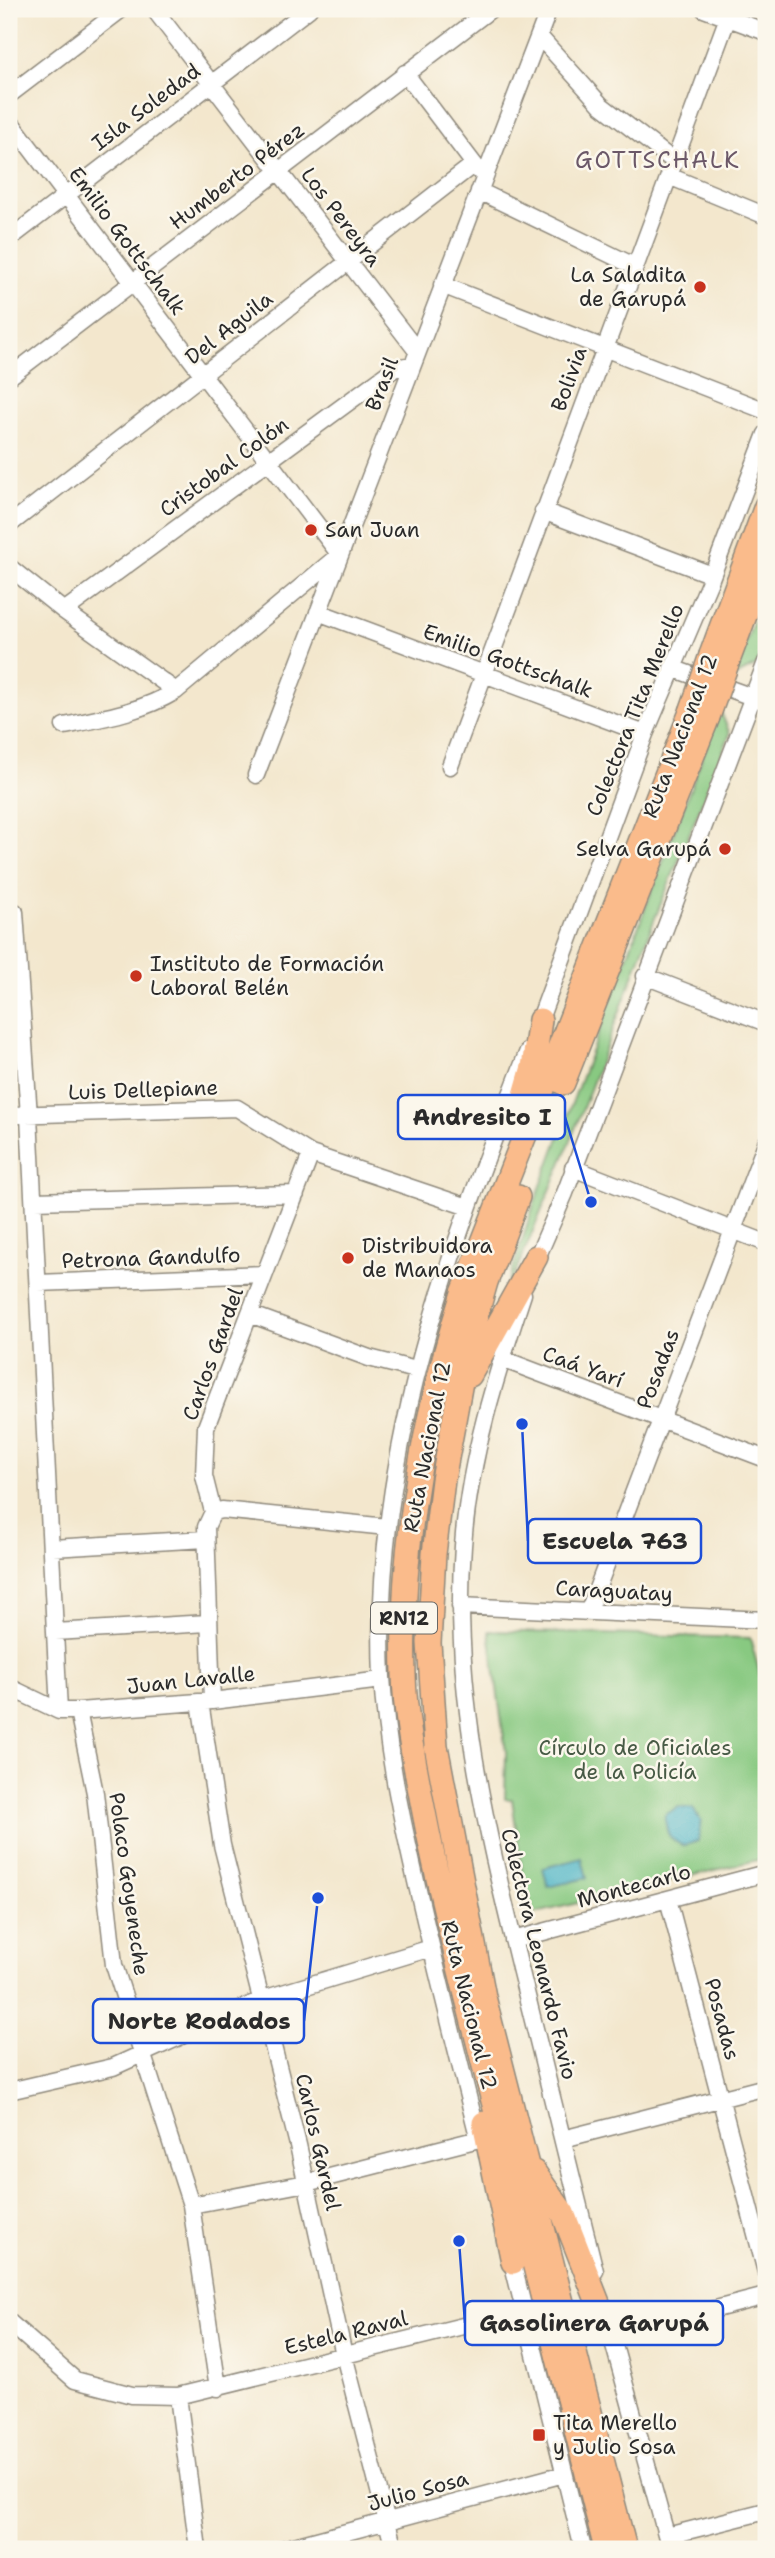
<svg xmlns="http://www.w3.org/2000/svg" width="775" height="2558" font-family="'Shantell Sans',sans-serif">
  <style>
    .green { fill: #88c981; stroke: #5a7a56; stroke-width: 2 }
    .water { fill: #48b3c5; stroke: #3a6f78; stroke-width: 2 }
    .lines { fill: none; stroke-linecap: round; stroke-linejoin: round }
    .minor-casing { stroke: #8f897c; stroke-width: 19 }
    .highway-casing { stroke: #8f897c; stroke-width: 26 }
    .minor { stroke: #fff; stroke-width: 16 }
    .highway { stroke: #fabb8b; stroke-width: 23 }
    .highway-bridge-casing { stroke: #8f897c; stroke-width: 26; stroke-linecap: butt }
    .highway-bridge { stroke: #fabb8b; stroke-width: 23 }
    .poi-dot { fill: #c8321e; stroke: #fbf7ec; stroke-width: 2.5 }
    .labels { text-anchor: middle; stroke-width: 5; stroke-linejoin: round; paint-order: stroke }
    .shield { fill: #fbf7ec; stroke: #696865; stroke-width: 2 }
    .shield-label { font-size: 19px; font-weight: bold; fill: #2b2b2b }
    .street-label { font-size: 21px; fill: #2b2b2b; stroke: #fbf7ec }
    .poi-label { font-size: 21px; fill: #2b2b2b; stroke: #fbf7ec; text-anchor: start }
    .park-label { font-size: 21px; fill: #475a45; stroke: #fbf7ec }
    .neighbourhood-label { font-size: 23px; letter-spacing: 2px; fill: #6b5868; stroke: #fbf7ec }
    .leader { fill: none; stroke: #1d4ed8; stroke-width: 2.5 }
    .callout-dot { fill: #1d4ed8; stroke: #fbf7ec; stroke-width: 2.5 }
    .callout { fill: #fbf7ec; stroke: #1d4ed8; stroke-width: 2.5 }
    .callout-label { font-size: 23px; text-anchor: middle; font-weight: bold; fill: #2b2b2b }
  </style>
  <rect width="100%" height="100%" fill="#fbf7ec"/>
  <filter id="ink" filterUnits="userSpaceOnUse"><feTurbulence type="fractalNoise" baseFrequency=".0143" numOctaves="2"/><feDisplacementMap in="SourceGraphic" scale="14" xChannelSelector="R" yChannelSelector="G"/><feConvolveMatrix kernelMatrix="1 2 1 2 8 2 1 2 1" color-interpolation-filters="sRGB"/></filter>
  <filter id="wash" filterUnits="userSpaceOnUse"><feTurbulence type="fractalNoise" baseFrequency=".00686" numOctaves="4" result="noise"/><feDisplacementMap in="SourceGraphic" scale="28" xChannelSelector="R" yChannelSelector="G"/><feGaussianBlur stdDeviation="1.57" result="paint"/><feColorMatrix in="noise" values="0 0 0 0 0 0 0 0 0 0 0 0 0 0 0 0 0 1.4 0 .05"/><feComposite in="paint" operator="in"/></filter>
  <g filter="url(#wash)">
    <rect width="100%" height="100%" fill="#f3e7cd"/>
    <path class="green" d="M766,588v51l-9,26 -24,12z
      M720,710l10,24 -75,184 -88,232 -68,162 35,-108z
      M489,1631l261,7 16,59v161l-238,57 -16,-116h-7l1,-47z"/>
    <path class="water" d="M678,1807l15,2 8,12 -3,20 -14,5c-17,-7 -18,-14 -19,-31z
      M582,1858l5,20 -39,9 -5,-19z"/>
  </g>
  <g filter="url(#ink)">
    <g class="lines">
      <defs>
        <path id="minor" d="M154,9l263,342
          M704,9l62,23
          M539,36l62,69 74,57
          M405,73l75,99
          M9,95l113,-86
          M9,120l331,435
          M669,176l97,40
          M479,191l155,75
          M9,239l300,-230
          M442,285l324,126
          M9,377l482,-368
          M543,511l169,64
          M9,525l465,-361
          M9,567l55,44 112,80
          M64,611l331,-243 17,-3
          M318,612l327,122
          M672,668l94,34
          M64,726c39,-8 77,-14 112,-35l162,-135
          M450,766l281,-757
          M256,775l293,-766
          M15,912l14,204 30,595
          M645,976l121,47
          M536,1030l109,-296 65,-153 56,-147
          M9,1115l228,-7 74,46 157,53
          M573,1168l193,75
          M34,1201l262,-7
          M533,1267l32,-74 201,-531
          M38,1283l227,-9
          M523,1294c-27,82 -54,165 -60,252 -11,145 23,282 57,422 25,101 50,202 75,303
          M250,1314l119,44 47,12
          M502,1359l264,100
          M213,1512l9,-2 165,17
          M52,1548l154,-9
          M460,1606l306,14
          M589,1610l177,-467
          M55,1632l153,-9
          M9,1687l50,24h19l134,-10 170,-21
          M212,1701l-6,-174 7,-15 -9,-36 2,-49 105,-273
          M200,1702l22,143 76,300 46,210 50,194
          M78,1711l17,82 19,172 77,240 27,183
          M668,1899l98,373
          M513,1940l253,-67
          M9,2091l104,-24 150,-68 168,-51
          M563,2139l203,-52
          M479,2140c-22,-87 -44,-175 -64,-263 -15,-66 -29,-132 -33,-200 -10,-222 66,-424 146,-626
          M191,2205l115,-22 173,-44
          M510,2253l73,296
          M9,2322l66,58 57,15 46,1 346,-85
          M609,2327l61,222
          M611,2336l155,-40
          M178,2396l20,153
          M667,2536l99,-25
          M283,2549l281,-75"/>
        <path id="highway" d="M711,655l55,-149
          M728,661l38,-102
          M563,1083l145,-366
          M519,1116l14,-49 7,-47
          M518,1197l-32,85 -18,62 -25,136 -9,74 -5,89 7,103 48,251 141,552
          M470,1375l66,-118
          M484,2123l29,139
          M534,2172l29,41 48,123
          M606,2549c-41,-160 -80,-322 -122,-483 -22,-87 -45,-175 -62,-264 -8,-42 -17,-85 -18,-128 -4,-129 20,-258 59,-381l228,-581"/>
      </defs>
      <use href="#minor" class="minor-casing"/>
      <use href="#highway" class="highway-casing"/>
      <use href="#minor" class="minor"/>
      <use href="#highway" class="highway"/>
      <defs>
        <path id="highway-bridge" d="M691,712l20,-57
          M708,717l20,-56"/>
      </defs>
      <use href="#highway-bridge" class="highway-bridge-casing"/>
      <use href="#highway-bridge" class="highway-bridge"/>
    </g>
  </g>
  <g class="poi-dot">
    <circle cx="700" cy="287" r="7"/>
    <circle cx="311" cy="530" r="7"/>
    <circle cx="725" cy="849" r="7"/>
    <circle cx="136" cy="976" r="7"/>
    <circle cx="348" cy="1258" r="7"/>
    <rect x="532" y="2428" width="14" height="14" rx="3.5"/>
  </g>
  <g class="labels">
    <rect class="shield" x="371" y="1602.5" width="66" height="31" rx="5"/>
    <g class="shield-label">
      <text x="404" y="1625">RN12</text>
    </g>
    <g class="street-label">
      <text transform="translate(146 107) rotate(-37)" y="7">Isla Soledad</text>
      <text transform="translate(237 176) rotate(-37)" y="7">Humberto Pérez</text>
      <text transform="translate(341 217) rotate(53)" y="7">Los Pereyra</text>
      <text transform="translate(127 241) rotate(53)" y="7">Emilio Gottschalk</text>
      <text transform="translate(229 328) rotate(-38)" y="7">Del Aguila</text>
      <text transform="translate(569 379) rotate(-70)" y="7">Bolivia</text>
      <text transform="translate(382 384) rotate(-69)" y="7">Brasil</text>
      <text transform="translate(224 467) rotate(-36)" y="7">Cristobal Colón</text>
      <text transform="translate(508 661) rotate(20)" y="7">Emilio Gottschalk</text>
      <text transform="translate(635 710) rotate(-68)" y="7">Colectora Tita Merello</text>
      <text transform="translate(680 736) rotate(-69)" y="7">Ruta Nacional 12</text>
      <text transform="translate(143 1090) rotate(-2)" y="7">Luis Dellepiane</text>
      <text transform="translate(151 1258) rotate(-2)" y="7">Petrona Gandulfo</text>
      <text transform="translate(213 1354) rotate(-70)" y="7">Carlos Gardel</text>
      <text transform="translate(583 1367) rotate(20)" y="7">Caá Yarí</text>
      <text transform="translate(658 1369) rotate(-69)" y="7">Posadas</text>
      <text transform="translate(427 1447) rotate(-79)" y="7">Ruta Nacional 12</text>
      <text transform="translate(614 1591) rotate(3)" y="7">Caraguatay</text>
      <text transform="translate(191 1680) rotate(-6)" y="7">Juan Lavalle</text>
      <text transform="translate(129 1884) rotate(82)" y="7">Polaco Goyeneche</text>
      <text transform="translate(634 1886) rotate(-15)" y="7">Montecarlo</text>
      <text transform="translate(539 1954) rotate(76)" y="7">Colectora Leonardo Favio</text>
      <text transform="translate(469 2005) rotate(76)" y="7">Ruta Nacional 12</text>
      <text transform="translate(722 2019) rotate(75)" y="7">Posadas</text>
      <text transform="translate(318 2142) rotate(77)" y="7">Carlos Gardel</text>
      <text transform="translate(346 2333) rotate(-14)" y="7">Estela Raval</text>
      <text transform="translate(418 2491) rotate(-15)" y="7">Julio Sosa</text>
    </g>
    <g class="poi-label">
      <text x="686" y="282" text-anchor="end">La Saladita<tspan x="686" dy="24">de Garupá</tspan></text>
      <text x="325" y="537">San Juan</text>
      <text x="711" y="856" text-anchor="end">Selva Garupá</text>
      <text x="150" y="971">Instituto de Formación<tspan x="150" dy="24">Laboral Belén</tspan></text>
      <text x="362" y="1253">Distribuidora<tspan x="362" dy="24">de Manaos</tspan></text>
      <text x="553" y="2430">Tita Merello<tspan x="553" dy="24">y Julio Sosa</tspan></text>
    </g>
    <g class="park-label">
      <text x="635" y="1755">Círculo de Oficiales<tspan x="635" dy="24">de la Policía</tspan></text>
    </g>
    <g class="neighbourhood-label">
      <text x="658" y="168">GOTTSCHALK</text>
    </g>
  </g>
  <path class="leader" d="M591 1202L565 1117M522 1424L528 1541M318 1898L304 2021M459 2241L465 2323"/>
  <g class="callout-dot">
    <circle cx="591" cy="1202" r="7"/>
    <circle cx="522" cy="1424" r="7"/>
    <circle cx="318" cy="1898" r="7"/>
    <circle cx="459" cy="2241" r="7"/>
  </g>
  <g class="callout">
    <rect x="398" y="1095" width="167" height="44" rx="7"/>
    <rect x="528" y="1519" width="173" height="44" rx="7"/>
    <rect x="93" y="1999" width="211" height="44" rx="7"/>
    <rect x="465" y="2301" width="258" height="44" rx="7"/>
  </g>
  <g class="callout-label">
    <text x="482" y="1125">Andresito I</text>
    <text x="615" y="1549">Escuela 763</text>
    <text x="199" y="2029">Norte Rodados</text>
    <text x="594" y="2331">Gasolinera Garupá</text>
  </g>
  <rect width="775" height="2558" fill="none" stroke="#fbf7ec" stroke-width="35"/>
</svg>
